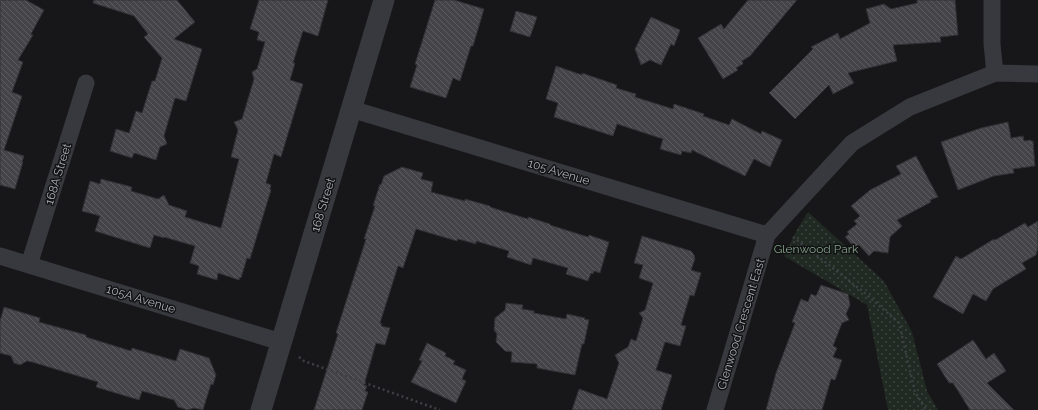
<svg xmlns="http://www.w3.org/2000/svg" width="1038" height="410" font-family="Raleway,sans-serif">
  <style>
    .park { fill: url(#park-dots) }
    .building { fill: url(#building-back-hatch); stroke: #313135 }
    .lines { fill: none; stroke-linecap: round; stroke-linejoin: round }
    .path { stroke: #3e4045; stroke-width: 2.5; stroke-dasharray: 2 3; stroke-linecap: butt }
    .minor { stroke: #38393e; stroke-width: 17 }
    .tertiary { stroke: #38393e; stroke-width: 21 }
    .labels { text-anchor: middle; stroke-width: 3; stroke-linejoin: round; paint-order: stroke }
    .street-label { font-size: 12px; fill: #aaadb8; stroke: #121214 }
    .park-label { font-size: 12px; fill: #82a286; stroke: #121214 }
  </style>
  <defs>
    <pattern id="park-dots" width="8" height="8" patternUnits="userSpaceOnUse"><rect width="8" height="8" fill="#212923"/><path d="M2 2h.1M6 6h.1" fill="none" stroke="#3f4541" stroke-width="1.8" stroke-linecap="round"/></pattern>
    <pattern id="building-back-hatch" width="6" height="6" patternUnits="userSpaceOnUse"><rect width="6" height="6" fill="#444449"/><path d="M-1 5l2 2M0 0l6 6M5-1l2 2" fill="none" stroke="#5c5c61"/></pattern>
  </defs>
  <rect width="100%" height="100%" fill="#171719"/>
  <path class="park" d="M808,212l76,69 28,51 15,59 11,19h-50l-21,-105 -83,-49 14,-28z"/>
  <path class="building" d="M0,0h26l18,10 -13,24 2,1 -15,25 5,2 -11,30 10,4 -18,54 20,6 -2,6h1l-8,27 -15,-4z
    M94,0h83l18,22 -21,17 28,10 -16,52 -11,-3 -11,38 3,8 -7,3 -4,13 -22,-7 -2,5 -22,-7 6,-22 13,4 7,-22 6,2 10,-32h3l7,-23 -18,-21 4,-3 -14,-18 -41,-13z
    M259,0h69l-10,36 -15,-5 -10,32h2l-5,17 13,4 -22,73 -7,-3 -8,29 5,2 -1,4 1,1 -21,69 -3,-1 -6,20 -1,-1 -1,3 -21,-7 -1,7 -20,-6 2,-8 -9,-3 5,-17 -31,-9v1l-10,-3 -4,13 -55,-17 5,-15 -18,-5 8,-30 10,3 1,-5 31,8 -1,4 27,8 6,-4 5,10 18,6 -2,6 36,11 18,-69 -8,-2 7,-27 -4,-8 8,-3 12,-40 -2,-7 5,-3 8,-27 -8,-2 2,-8 -9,-3z
    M435,0h19l30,9 -11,37h-2l-11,35 -7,-3 -7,20 -36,-11 7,-22 -2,-1z
    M748,0h49l-47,56 -8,5 1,3 -7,4 2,2 -15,9 -25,-41 23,-14 3,5z
    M917,0h38l3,35 -18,2 1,5 -48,3 4,16 -49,12 6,10 -21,11 -4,-9 -34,34 -26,-26 44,-44 -2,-2 27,-14 2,6 30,-16 -4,-14 18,-5 7,5 26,-6z
    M516,11l21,6 -7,20 -20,-6z
    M651,17l29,13 -6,16 -3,-2 -10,21 -11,-5 -9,5 -6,-16z
    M556,66l26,9v-2l35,12 -1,3 20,6 -1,3 38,12 1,-5 30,10 -1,2 26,9 3,-6 29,15 1,-3 20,9 -12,27 -16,-8 -9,17 -53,-26 -1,3 -9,-2 -1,4 -21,-6 3,-10 -46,-15 -4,12 -59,-19 4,-14 -12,-4z
    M1008,122l3,16 12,-2 1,5 7,-1v1h2l2,25 -22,3 1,4 -20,3 -36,14 -17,-48 40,-14z
    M916,156l22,41 -8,3 1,2 -34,18 5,6 -12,11 -2,16 -14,-2 -5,5 -10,-11 -4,3 -10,-11 4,-3 -2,-2 10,-8 -3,-3 6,-5 -9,-10 19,-16 31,-16 -5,-8z
    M402,167l21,6 -2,6 12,3 -2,10 34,9v-2l25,7v1l38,12v-2l22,7v1l38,12 1,-2 20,7 -9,31 -6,-2 -1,3 -2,-1 -3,8 -22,-7 2,-6 -35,-10 -2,7 -24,-8 2,-6 -33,-10v3l-18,-5 -1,2 -41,-12 -13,39 -5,-2 -18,57 2,1 -1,2 9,2 -5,17 -9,-2 -12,42 3,1 -2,5 3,1 -6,18h-48l24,-76 -2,-1 30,-94h-2l11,-33h-2l7,-22 1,1 3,-9z
    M1038,221v26l-2,8 -14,8 4,6 -33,20 -7,12 -13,-7 -10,20 -30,-17 23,-41 5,3 33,-20 1,1 30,-17 3,4z
    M642,236l49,15 3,4 1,4 -4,11 10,3 -7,23 -4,-1 -9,30 5,1 -6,20 -15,-4 -9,28 16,5 -11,35h-89l7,-21 28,10 12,-36 -4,-8 13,-8 3,-8 5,2 7,-23 -4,-5 6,-3 8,-27 -14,-5 4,-13 -9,-2z
    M821,285l27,9 2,11 -4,9 3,6 -7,3 -9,23 4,2 -4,9 9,3 -7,20 -4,-1 -9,31h-56l10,-37 19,-50 -3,-1 9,-23 7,3 3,-8 5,2z
    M506,303l17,2 -1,4 12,2v2l32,6 1,-5 18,4 -1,1 5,1 -5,24h-2l-7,31 -38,-7v-4l-26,-2 1,-10 -7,-1 -9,-9 1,-8 -3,-4 1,-12 10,-8z
    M4,307l36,11 -1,4 47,13v2l45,14 1,-3 44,13 4,-12 29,9 7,17 -3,10 -2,-1 -8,26 -9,-2 -6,2 -10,-3 -4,-7 -32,-9 -3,9 -43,-13 2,-5 -66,-20 -5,-1 -7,4 -6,-2 -3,-7 -11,-3v-32z
    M973,340l13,19 8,-6 12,18 -19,12 27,27h-44l-17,-27h-4l-12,-19z
    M427,343l19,10 -1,3 10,5 -2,3 13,6 -4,9 4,2 -10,22 -45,-21 11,-21 -3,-1z"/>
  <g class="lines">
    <path class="path" d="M793,237l73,57 33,29 16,69 11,18
      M299,357l5,4 136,49"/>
    <path class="minor" d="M992,0v44l3,29
      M351,109l416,126
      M0,256l281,86
      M29,265l57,-182
      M715,410l52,-175 85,-92 58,-36 85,-34 43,1"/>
    <path class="tertiary" d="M261,410l123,-410"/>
  </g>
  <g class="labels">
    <g class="street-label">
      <text transform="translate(559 172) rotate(17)" y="4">105 Avenue</text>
      <text transform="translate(58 174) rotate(-73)" y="4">168A Street</text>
      <text transform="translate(323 205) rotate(-73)" y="4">168 Street</text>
      <text transform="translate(141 299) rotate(17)" y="4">105A Avenue</text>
      <text transform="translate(741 324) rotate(-73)" y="4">Glenwood Crescent East</text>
    </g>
    <g class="park-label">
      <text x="816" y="253">Glenwood Park</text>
    </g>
  </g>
</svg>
